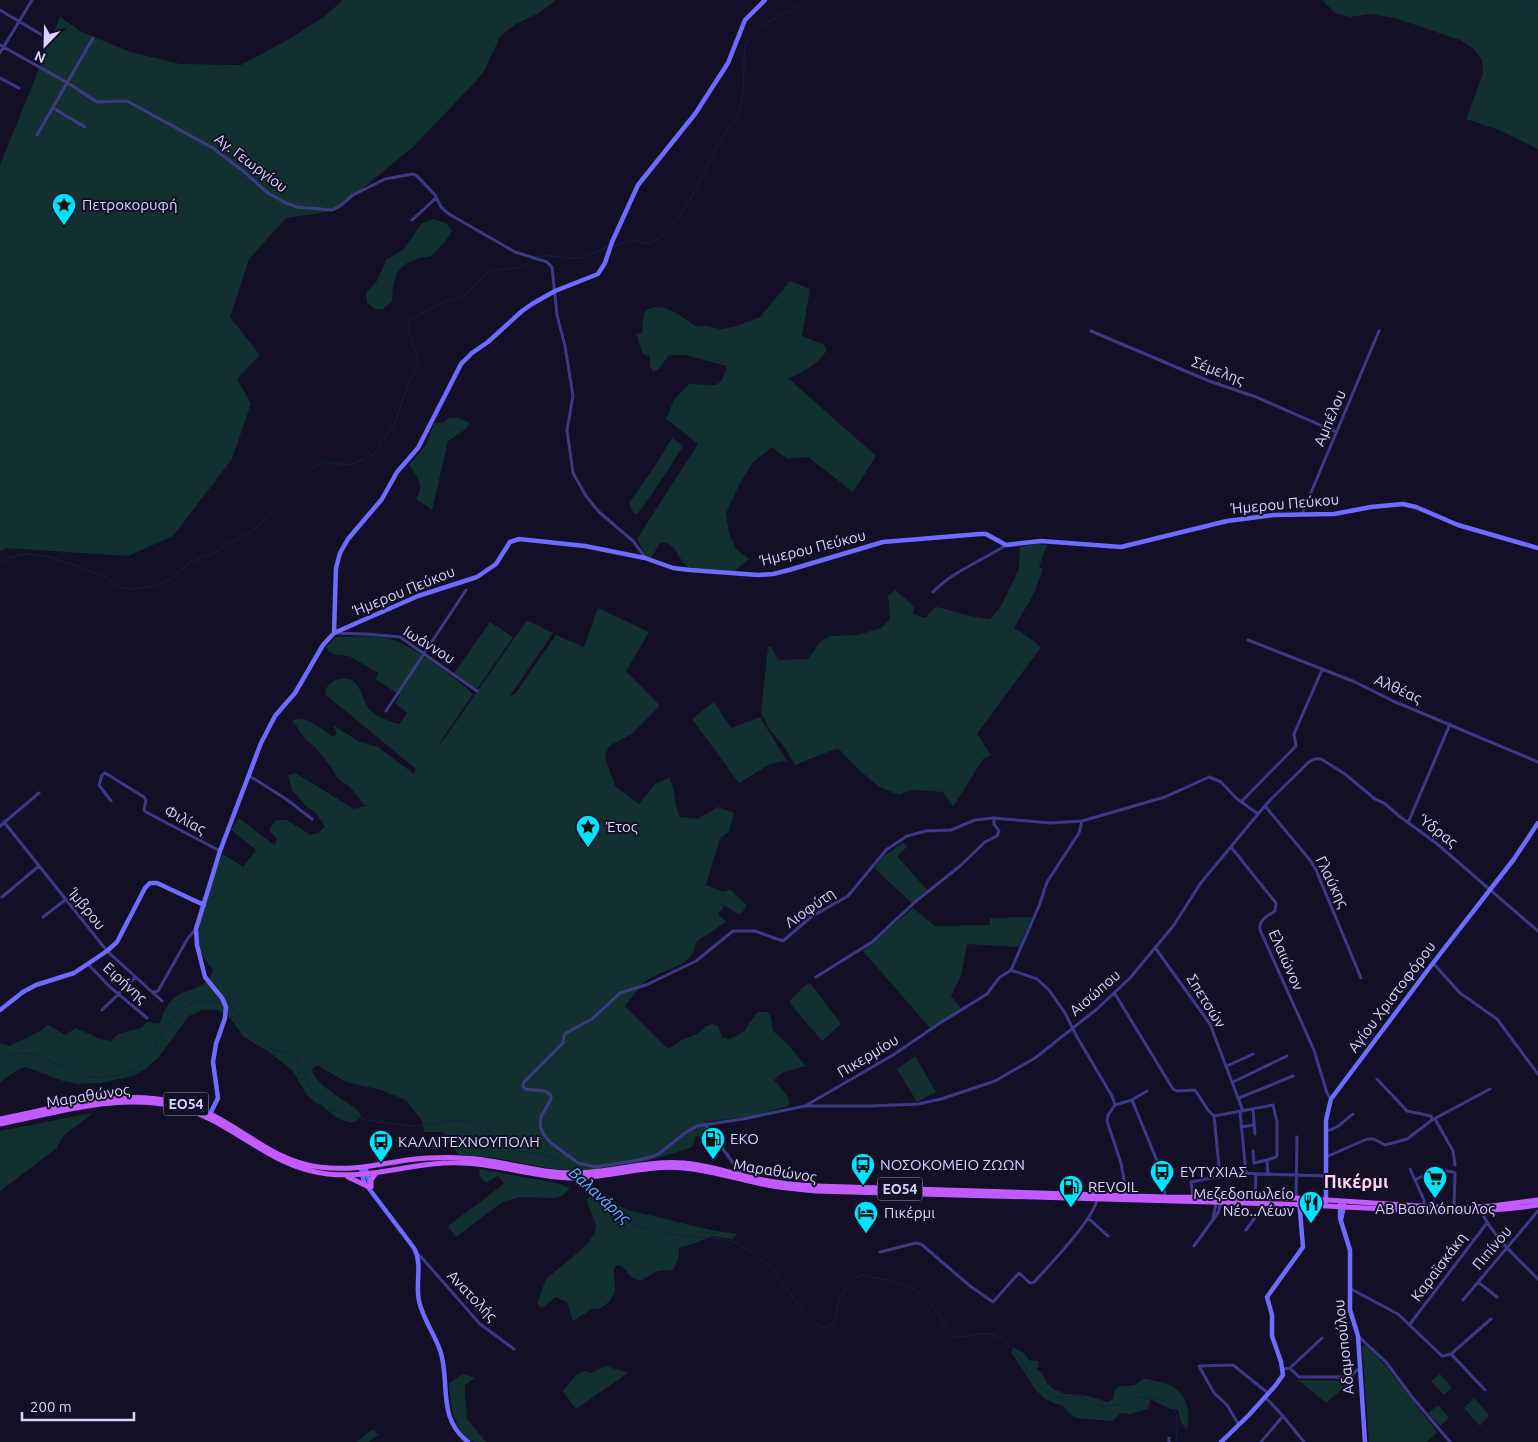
<svg xmlns="http://www.w3.org/2000/svg" width="1538" height="1442" font-family="Ubuntu,sans-serif">
  <style>
    .green { fill: #12302f }
    .lines { fill: none; stroke-linecap: round; stroke-linejoin: round }
    .stream { stroke: #0c2248; stroke-width: 1 }
    .street { stroke: #3d3a85; stroke-width: 3 }
    .secondary { stroke: #6f6bff; stroke-width: 4.5 }
    .primary { stroke: #c25bff; stroke-width: 5 }
    .labels { text-anchor: middle; stroke-width: 4; stroke-linejoin: round; paint-order: stroke }
    .shield { fill: #130f26; stroke: #9e99be; stroke-width: 1 }
    .shield-label { font-size: 14px; font-weight: bold; fill: #d9d4ff }
    .street-label { font-size: 15px; fill: #d9d4ff; stroke: #130f26 }
    .poi-label { font-size: 15px; fill: #d9d4ff; stroke: #130f26; text-anchor: start }
    .water-label { font-size: 16px; font-style: italic; fill: #62b6ff; stroke: #130f26 }
    .quarter-label { font-size: 18px; font-weight: bold; fill: #ffd6f0; stroke: #130f26 }
  </style>
  <rect width="100%" height="100%" fill="#130f26"/>
  <path class="green" d="M343,0h213l-17,13 -23,11 -15,11 -17,36 -8,10 -62,65 -79,65 -49,7 -37,41 -19,58 30,38 -23,24 14,24 -19,56 -59,77 -45,20 -122,-8 -6,3v-386l60,-148 20,14 50,21 50,12 61,1 48,-26 35,-22z
    M1322,0h216v149l-39,-19 -33,-11 17,-45 -1,-14 -9,-12 -13,-8 -65,-22 -25,-4 -20,3 -15,-4z
    M433,219l13,4 6,8c-5,10 -13,16 -20,25 -32,5 -39,13 -40,46l-9,7h-8l-8,-6 -1,-10 11,-12 9,-21 17,-10 19,-27z
    M790,281l20,8 -8,47 22,9 3,5c-8,13 -24,23 -39,28l88,78 -23,36 -45,-35 -21,2 -15,-12 -19,15 -13,21 -14,30 3,21 7,15 13,10 -16,13c-10,-1 -40,0 -46,-6 -10,-8 -12,-26 -27,-23l-9,15 -5,-2 -9,-17 61,-95 -32,-25 8,-19 15,-16 26,1 6,-3 6,-16 -42,-11h-16l-10,14 -6,3 -3,-6v-9l-7,-3 -7,-20 6,-1 2,-20 4,-4 7,-2 10,1 11,5 20,13h11l13,3 14,-2 26,-10z
    M449,418h9l12,5 -4,6 -18,12 -16,69 -16,-11c9,-13 1,-23 -7,-34l17,-20 8,-22 10,-1z
    M672,438l11,8 -19,30 -27,39 -4,-3 -4,-9 28,-40z
    M1035,544l12,1 -8,22 4,2 -9,24 -20,35 10,6 17,13 -64,87 14,21 -8,4 -30,48 -10,-15 -31,-2 -13,5 -21,-9 -19,-16 -21,-22 -43,17 -12,-20 -14,-16 -8,-17 7,-65h3l7,13 30,-1 13,-18 9,-5 28,-1 23,-7 9,-9 -2,-23 7,-6 19,16 -1,8 13,4 4,-6 6,-5c19,4 35,11 54,12l10,-11 19,-39 1,-22z
    M598,608l51,24 -23,39 34,35 -28,28 -23,12 -4,11 10,29 24,18 16,-20 14,-6c8,13 4,26 11,39l17,2 21,-12 16,6 -5,19 -9,6 -14,47 17,7 7,-3 17,17 -7,9 -15,-9 -7,8 8,8 -30,20c-3,27 -32,25 -50,39 -8,7 -14,17 -21,25l43,43 14,-9 15,-6 8,-7 7,-3 6,2 4,11 8,2 15,-8 4,-8 9,-11h10l3,6 2,13 11,9 22,26 -24,7 -8,7 12,14 4,9 -3,3 -33,10 -50,6 3,9 -1,6 -10,-1 -4,11c-40,14 -82,25 -124,23 -20,-1 -41,-6 -61,-10 -16,-3 -33,-4 -49,-5l-6,-10 -2,-8 -8,-5h-18l-2,-11 -16,-21 -25,-10 -35,-8 -27,-16h-4l-3,4c4,15 33,31 46,40l3,6 -4,5 -7,2 -14,-6 -15,-12 -5,-2 -9,-8 -15,-25 -23,-18 -25,-15 -15,-20 -12,-7h-15l-13,6 -31,42 -14,12 -12,6 -30,7 -25,1 -14,-3 -37,-14 -7,2 -19,13v-39l9,3c15,-8 26,-10 39,-21l17,10 11,-7 24,11 11,2 7,-7 23,-6 6,-6 12,2c3,-7 6,-16 11,-22 13,-16 38,-10 43,-32 -6,-8 -12,-15 -14,-24 -4,-23 14,-71 24,-92l20,13 13,-17 -25,-20 8,-12 35,27 3,-6 -8,-9 7,-10h10l25,15 7,-2 7,-6 -9,-14 -9,-6 -15,-17 -4,-15 7,-2 7,4 52,32 11,-3 -15,-19 -13,-9 -5,-10 -17,-21 -9,-7 -14,-20c16,-5 28,8 40,16l5,-1 -4,-10 25,16 20,6 36,27 2,-5 -90,-74 -1,-5c4,-6 8,-10 15,-11 21,-4 20,19 30,31 6,6 20,12 29,14l8,-11 -12,-10 5,-8 -25,-16 4,-6 -30,-17 -12,-1 -9,-4 -2,-4 10,-10c17,0 37,-2 54,2 21,5 67,40 83,55l-32,47 -1,4 87,-125 26,13 -43,63 5,-2 41,-59 28,12z
    M490,622l23,15 -36,52 -23,-16z
    M714,702l17,26 29,-11 27,44 -17,3 -31,19 -47,-64z
    M903,842l4,5 -10,9 30,34 -15,13 -38,-35 9,-11z
    M913,908l22,18 55,-1v-7l42,-1 -13,30 -52,-3 -6,32 -10,20 10,13 -31,19 -67,-77z
    M810,983l31,41 -19,17 -33,-39 13,-14z
    M915,1056l21,36 -19,10 -20,-33z
    M92,1113c-11,12 -31,19 -35,35l-57,43v-60z
    M479,1169l77,14 14,5 -8,8 -8,2 -35,-1 -18,6 -45,34 -8,-11 56,-42 -6,-8 -12,7 -6,-6z
    M593,1196h15l11,10 9,4 83,20 26,4 -4,5 -21,-3 -16,7 -18,5c3,8 -1,14 -5,22l-15,1 -18,10c-15,-5 -11,-12 -22,-16l-4,3 1,22 -5,11 -9,7 -9,1 -19,12 -6,-19 -11,-5 -14,11 -5,-4 9,-25 41,-34 8,-13 1,-7 -10,-26z
    M1366,1345l19,20 52,67 -10,10h-58l-7,-96z
    M1013,1347l11,6 5,7 9,1 1,5 -3,3 6,4 5,11 9,6 9,4 23,2 19,6 6,-3 1,-7 4,-5 17,-2c8,-8 10,-7 20,-4 4,1 8,1 12,3 19,7 24,26 20,45l-6,-6 -3,-14h-7l-21,-10 -2,10 -18,5 -9,-1 -9,8 -36,-3 -8,-6 -6,-7 -8,-2 -10,-5 -8,-8 -25,-38z
    M606,1366l22,7 -52,36 -13,-18 13,-16 8,-4 7,2z
    M463,1374l12,4 -10,7c-1,12 2,22 2,34l19,23c-3,0 -8,0 -12,0 -19,-5 -25,-43 -25,-59z
    M1440,1374l12,14 -8,7 -13,-14z
    M1298,1380l54,1 -26,22z
    M1474,1398l15,17 -9,11 -16,-18z
    M1438,1405l11,13 -9,8 -12,-13z
    M373,1429l5,6 -9,7h-13z"/>
  <g class="lines">
    <path class="stream" d="M1524,0l14,13
      M614,246c18,-5 15,-8 34,-2 33,-11 58,-78 75,-108 5,-9 12,-15 16,-25 4,-14 5,-28 5,-42 0,-9 -1,-19 3,-27 9,-18 45,-32 63,-42
      M536,257c15,-4 29,3 44,1 11,-2 19,-10 30,-11
      M0,563l9,-5 14,-4 24,2 27,9 29,11 19,12 12,1 19,-3 16,-6 22,-18 23,-9 13,-9 27,-14 52,-56 12,-10 8,-2 21,3 8,-2 18,-8 6,-7 2,-6 13,-17 15,-43 9,-16v-6l-9,-29v-10l32,-18 25,-8 20,-21 9,-4 27,-3 11,-8
      M227,1004l3,1 28,34 17,12 13,1 8,6 17,35 20,17 33,10 36,5 20,1 31,-6 23,2 9,5 18,15 8,5 8,4 25,3 11,4 10,5 8,8
      M0,1064c4,-3 8,-7 12,-9 20,-9 55,17 76,21 10,3 20,1 30,-1 9,-2 22,-7 28,-13 4,-4 7,-12 10,-17 18,-30 28,-51 67,-42
      M582,1179l21,22 20,17 12,7 33,9 54,5 13,3 13,8 22,16 35,48 14,12 8,1 6,-3c7,-23 6,-37 28,-49 32,7 52,6 73,33 8,10 11,21 21,29 11,0 23,-5 34,-3 33,6 35,51 65,62 9,3 19,-2 27,1 9,4 13,9 25,9 7,0 15,-2 22,-4 4,-1 7,-4 11,-5 8,-2 22,2 29,6 13,7 9,28 8,39"/>
    <path class="street" d="M0,10l47,28
      M0,45l68,38 29,19 30,-1 86,47 30,23 25,22 18,10 11,4 35,3 8,-4 13,-11 32,-16 28,-5 4,2 18,19 6,12 8,7 66,38 32,10 5,5 5,48 8,31 8,50 -6,34 6,43 13,23 13,16 34,29 12,16
      M0,53l32,-53
      M0,78l19,10
      M53,108l32,19
      M37,135l56,-97
      M412,220l24,-22
      M1091,331l118,50 47,16 80,35
      M1302,514l77,-183
      M933,592c20,-21 49,-31 73,-47
      M335,633l31,1 34,3 77,54
      M1248,640l107,42 38,19 145,61
      M386,711l80,-121
      M248,775l38,24 26,20
      M111,801l-12,-16 3,-10 3,-2 39,24 2,3 -2,10 2,2 74,39
      M1241,802l55,-56 -2,-12 28,-64
      M1265,806l45,54 6,10 45,108
      M994,818l-19,2 -24,10 -25,1 -19,5 -21,14 -38,46 -37,21 -28,24 -28,-10h-22l-37,30 -50,24 -26,8 -28,26 -26,14 -2,3 -1,7 -39,39 -1,4 2,3 20,2 6,4v4l-10,18 -1,9 4,9 7,8 27,20 17,4 44,-7 15,-4 6,-3 25,-20 12,-7 46,-7 62,-13 88,-51 47,-32 47,-29 12,-16 12,-8 28,-64 8,-24 32,-49 3,-12
      M4,822l103,129 55,50
      M1408,823l42,-99
      M0,826l39,-33
      M1231,847l45,56 -1,8c-7,5 -17,9 -15,19l54,120 13,43 4,6
      M2,897l37,-31
      M43,917l22,-17
      M1156,949l54,75 33,87
      M1433,963l27,30 37,26 41,55
      M88,964l22,23 37,31
      M1011,970l26,9 12,11 16,23 12,24 35,59 3,9
      M816,977l56,-35 43,-40 45,-36 25,-24 12,-6 2,-5 -5,-7v-6l56,5 32,-2 83,-24 44,-20 12,5 15,16 22,16
      M154,992l4,-1 30,-53 7,-8
      M1115,994l58,95 4,2 18,-1 13,20 6,6
      M102,1010l34,-33
      M1227,1066l26,-12
      M1377,1079l30,32 24,5 1,4
      M1233,1082l54,-26
      M1239,1098l54,-22
      M1132,1100l30,73 3,23
      M1115,1105l-7,10 -1,6 14,42 6,33
      M1115,1105l17,-5 15,-9
      M805,1106h65l48,-2 23,-5 54,-18 40,-23 62,-49 33,-31 44,-53 26,-41 58,-70 13,-15 38,-37 6,-3h6l24,15 30,25 9,4 15,13 37,27 102,88
      M1253,1110l2,24
      M1240,1112l6,61
      M1214,1116l59,-11 4,17v33l-1,2 -9,3 1,15
      M1214,1116l6,60
      M1435,1119l18,32 2,14
      M705,1124l36,50
      M1241,1127l13,-2
      M1326,1131c12,-2 17,-10 27,-17
      M1253,1151l1,12 13,-3
      M1326,1157l41,-18h7l11,6 22,-6 25,-19 58,-31
      M1410,1169l5,11
      M1193,1197l-2,-15 44,-9 91,3
      M1255,1198l1,-24
      M1296,1199l1,-62
      M1424,1206v-6l-9,-20c10,-6 30,-12 40,-7l-1,35
      M1481,1211c13,27 36,47 57,68
      M1088,1218l20,18
      M1213,1218l3,-15
      M1246,1230l13,-18 1,-8
      M1194,1246l24,-33 3,-10
      M880,1252l36,-9 5,1 49,42 23,16 26,-29 11,10 4,-1c15,-16 59,-62 63,-82
      M417,1254l5,4 58,66 34,25
      M1478,1282l19,15
      M1351,1289l47,25 44,42 9,-2 40,-35
      M1463,1300l75,-89
      M1410,1324l77,-101
      M1358,1336l28,26 26,35 38,45
      M1451,1354l34,36
      M1290,1368l32,-30
      M1283,1369l7,-1 9,9h50l11,-9
      M1265,1397l18,19 21,26
      M1239,1425l-12,-20 -13,-12 -15,-27 34,-1 35,28
      M1169,1442v-4
      M1261,1442l22,-26"/>
    <path class="secondary" d="M334,633l2,-65 4,-15 8,-14 34,-40 15,-27 21,-24 43,-84 11,-11 16,-11 34,-31 10,-7 23,-13 43,-17 7,-11 7,-21 26,-57 57,-71 33,-51 17,-43 20,-20
      M0,1010l23,-18 13,-7 38,-12 33,-22 10,-9 28,-54 5,-5h7l47,22
      M210,1114l8,-16 -5,-36 3,-18 9,-26 1,-11 -4,-9 -17,-21 -8,-32 -1,-16 24,-78 41,-108 14,-27 20,-23 28,-48 11,-12 84,-37 59,-19 19,-13 14,-22 9,-3 66,7 60,12 28,10 17,2 68,5 15,-1 16,-4 94,-28 97,-8h6l20,11 35,-4 80,6 106,-26 47,-6 60,-1 37,-7 32,-3 13,3 42,18 80,23
      M361,1168l3,14 50,66c9,17 1,34 5,53 4,18 15,32 21,49 11,32 -4,67 28,92
      M366,1170l5,17
      M1326,1202v-82l5,-21 102,-136 81,-104 24,-36
      M1340,1204v14l10,32v60l8,26 7,106
      M1341,1220l3,-15
      M1221,1442l28,-27 26,-29 8,-11 -2,-13 -9,-26v-21l-5,-18 36,-50 -4,-48"/>
    <path class="primary" d="M0,1119c71,-14 146,-39 214,-3 35,18 64,46 105,51 34,4 56,-2 88,-7 18,-2 37,-3 55,-2 38,1 75,16 113,15 36,0 72,-13 109,-10 25,2 49,11 74,16 19,4 39,6 58,7l349,11 131,1 155,10 41,-2 46,-6
      M0,1124c70,-14 143,-39 210,-5 40,20 70,50 118,55 45,5 88,-13 134,-11 38,1 74,15 112,15 37,0 72,-14 109,-10 26,2 50,10 75,15 19,5 38,6 58,8 155,5 310,10 465,13 86,2 171,15 257,1
      M348,1177l21,10
      M371,1187v-7l5,-7"/>
  </g>
  <defs>
    <symbol id="sight-pin" viewBox="-11 -11 22 30"><path d="M0 17L-7.5 6A9.5 9.5 0 1 1 7.5 6Z" fill="#00e5ff" stroke="#130f26"/><path d="M0-6L1.8-2.2L6-1.7L2.9 1.2L3.7 5.4L0 3.3L-3.7 5.4L-2.9 1.2L-6-1.7L-1.8-2.2Z" fill="#111"/></symbol>
    <symbol id="fuel-pin" viewBox="-11 -11 22 30"><path d="M0 17L-7.5 6A9.5 9.5 0 1 1 7.5 6Z" fill="#00e5ff" stroke="#130f26"/><path d="M-5.5-6h7V0h2V4h1.3V-2.5L3-4.5l.8-.8L6-3V5H2.5V1h-1V6h-7ZM-4.2-4.7v3.2H.2V-4.7Z" fill="#111"/></symbol>
    <symbol id="bus-pin" viewBox="-11 -11 22 30"><path d="M0 17L-7.5 6A9.5 9.5 0 1 1 7.5 6Z" fill="#00e5ff" stroke="#130f26"/><path d="M-5-6H5V4H4V6H2V4H-2V6H-4V4H-5ZM-3.5-4V0h7V-4ZM-3.5 1.2v1.5H-2V1.2ZM2 1.2v1.5H3.5V1.2Z" fill="#111"/></symbol>
    <symbol id="supermarket-pin" viewBox="-11 -11 22 30"><path d="M0 17L-7.5 6A9.5 9.5 0 1 1 7.5 6Z" fill="#00e5ff" stroke="#130f26"/><path d="M-6-5.5h2.5l.6 2H6L4.5 2H-2.5L-4.4-4H-6ZM-1.5 3.2a1.3 1.3 0 1 0 .1 0ZM3 3.2a1.3 1.3 0 1 0 .1 0Z" fill="#111"/></symbol>
    <symbol id="restaurant-pin" viewBox="-11 -11 22 30"><path d="M0 17L-7.5 6A9.5 9.5 0 1 1 7.5 6Z" fill="#00e5ff" stroke="#130f26"/><path d="M-5-6h1v4h1v-4h1v4h1v-4h1v5L-1.5 .5V6h-2V.5L-5-1ZM5-6V6H3V1.5H1.5Q1.5-4 5-6Z" fill="#111"/></symbol>
    <symbol id="hotel-pin" viewBox="-11 -11 22 30"><path d="M0 17L-7.5 6A9.5 9.5 0 1 1 7.5 6Z" fill="#00e5ff" stroke="#130f26"/><path d="M-6-4.5h1.5V1H6V5H4.5V3h-9V5H-6ZM-4 0a1.8 1.8 0 1 1 3.6 0ZM.5 0V-2.5h3Q6-2.5 6 0Z" fill="#111"/></symbol>
  </defs>
  <g fill-rule="evenodd">
    <use href="#sight-pin" x="50" y="191" width="28" height="38"/>
    <use href="#sight-pin" x="574" y="813" width="28" height="38"/>
    <use href="#fuel-pin" x="699" y="1125" width="28" height="38"/>
    <use href="#bus-pin" x="367" y="1128" width="28" height="38"/>
    <use href="#bus-pin" x="849" y="1151" width="28" height="38"/>
    <use href="#bus-pin" x="1148" y="1158" width="28" height="38"/>
    <use href="#supermarket-pin" x="1421" y="1164" width="28" height="38"/>
    <use href="#fuel-pin" x="1057" y="1173" width="28" height="38"/>
    <use href="#restaurant-pin" x="1297" y="1189" width="28" height="38"/>
    <use href="#hotel-pin" x="852" y="1199" width="28" height="38"/>
  </g>
  <g class="labels">
    <g class="shield">
      <rect x="163.5" y="1092.5" width="45" height="23" rx="4"/>
      <rect x="877.5" y="1177.5" width="45" height="23" rx="4"/>
    </g>
    <g class="shield-label">
      <text x="186" y="1109">ΕΟ54</text>
      <text x="900" y="1194">ΕΟ54</text>
    </g>
    <g class="street-label">
      <text transform="translate(251 163) rotate(37)" y="5">Αγ. Γεωργίου</text>
      <text transform="translate(1218 371) rotate(21)" y="5">Σέμελης</text>
      <text transform="translate(1330 418) rotate(-67)" y="5">Αμπέλου</text>
      <text transform="translate(1285 504) rotate(-5)" y="5">Ήμερου Πεύκου</text>
      <text transform="translate(813 548) rotate(-14)" y="5">Ήμερου Πεύκου</text>
      <text transform="translate(404 591) rotate(-22)" y="5">Ήμερου Πεύκου</text>
      <text transform="translate(429 645) rotate(32)" y="5">Ιωάννου</text>
      <text transform="translate(1398 689) rotate(24)" y="5">Αλθέας</text>
      <text transform="translate(185 820) rotate(28)" y="5">Φιλίας</text>
      <text transform="translate(1438 831) rotate(37)" y="5">Ύδρας</text>
      <text transform="translate(1332 882) rotate(64)" y="5">Γλαύκης</text>
      <text transform="translate(810 908) rotate(-35)" y="5">Λιοφύτη</text>
      <text transform="translate(87 909) rotate(51)" y="5">Ίμβρου</text>
      <text transform="translate(1286 960) rotate(66)" y="5">Ελαιώνον</text>
      <text transform="translate(125 983) rotate(42)" y="5">Ειρήνης</text>
      <text transform="translate(1095 993) rotate(-41)" y="5">Αισώπου</text>
      <text transform="translate(1392 997) rotate(-53)" y="5">Αγίου Χριστοφόρου</text>
      <text transform="translate(1206 1001) rotate(58)" y="5">Σπετσών</text>
      <text transform="translate(868 1056) rotate(-31)" y="5">Πικερμίου</text>
      <text transform="translate(88 1096) rotate(-9)" y="5">Μαραθώνος</text>
      <text transform="translate(775 1171) rotate(9)" y="5">Μαραθώνος</text>
      <text transform="translate(1492 1248) rotate(-50)" y="5">Πιπίνου</text>
      <text transform="translate(1439 1267) rotate(-53)" y="5">Καραϊσκάκη</text>
      <text transform="translate(472 1296) rotate(46)" y="5">Ανατολής</text>
      <text transform="translate(1344 1347) rotate(-96)" y="5">Αδαμοπούλου</text>
    </g>
    <g class="poi-label">
      <text x="82" y="210">Πετροκορυφή</text>
      <text x="606" y="832">Έτος</text>
      <text x="730" y="1144">EKO</text>
      <text x="398" y="1147">ΚΑΛΛΙΤΕΧΝΟΥΠΟΛΗ</text>
      <text x="880" y="1170">ΝΟΣΟΚΟΜΕΙΟ ΖΩΩΝ</text>
      <text x="1180" y="1177">ΕΥΤΥΧΙΑΣ</text>
      <text x="1088" y="1192">REVOIL</text>
      <text x="1294" y="1199" text-anchor="end">Μεζεδοπωλείο<tspan x="1294" dy="17">Νέο..Λέων</tspan></text>
      <text x="1435" y="1214" text-anchor="middle">ΑΒ Βασιλόπουλος</text>
      <text x="884" y="1218">Πικέρμι</text>
    </g>
    <g class="water-label">
      <text transform="translate(600 1195) rotate(42)" y="6">Βαλανάρης</text>
    </g>
    <g class="quarter-label">
      <text x="1356" y="1188">Πικέρμι</text>
    </g>
  </g>
  <g transform="translate(45 45) rotate(203)" stroke="#130f26" stroke-width="4" paint-order="stroke">
  <path d="M0-4L9 19L0 12L-9 19Z" fill="#d9d4ff"/>
  <text y="-8" font-size="14" font-weight="bold" text-anchor="middle" fill="#d9d4ff">N</text>
  </g>
  <path d="M22 1412v8h112v-8" fill="none" stroke="#d9d4ff" stroke-width="2.5"/>
  <text x="30" y="1412" font-size="15" fill="#d9d4ff" stroke="#130f26" stroke-width="4" paint-order="stroke">200 m</text>
</svg>
